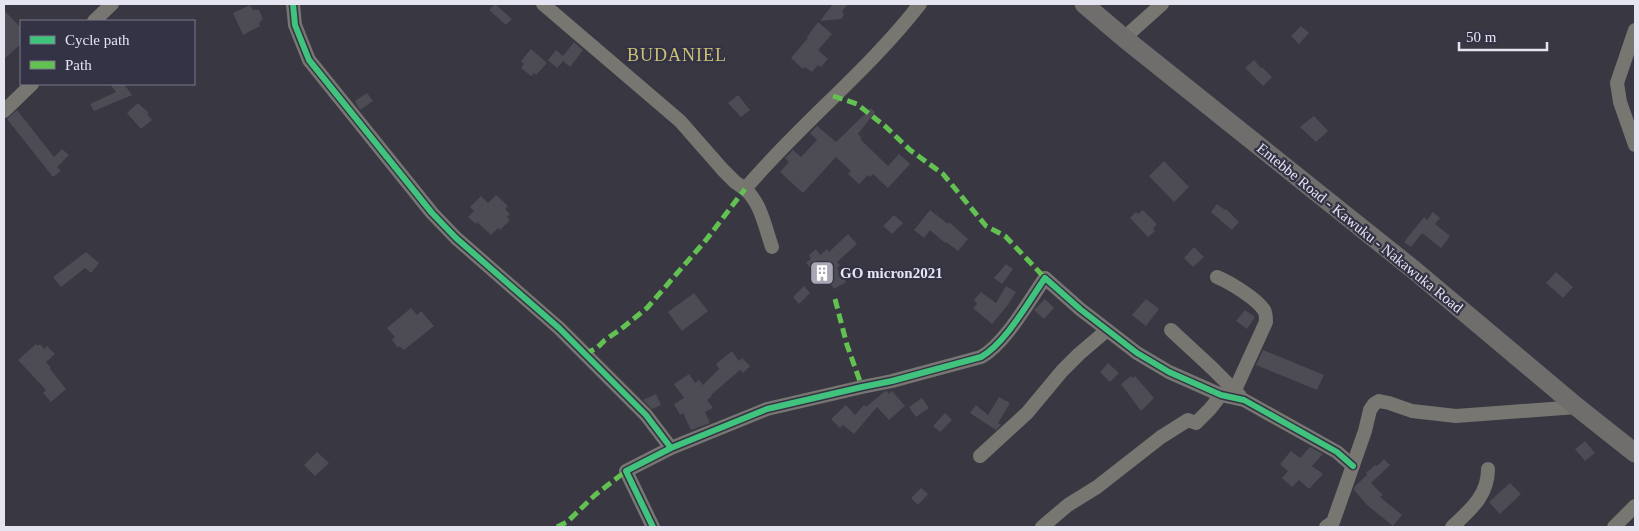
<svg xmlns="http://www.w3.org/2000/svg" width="1639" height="531" font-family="'Times New Roman',serif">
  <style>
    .building { fill: #4d4c55 }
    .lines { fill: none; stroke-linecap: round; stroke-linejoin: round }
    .minor { stroke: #777670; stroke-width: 14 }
    .secondary { stroke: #6f6e6c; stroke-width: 19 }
    .quiet { stroke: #63c152; stroke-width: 5; stroke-dasharray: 10 5; stroke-linecap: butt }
    .cycleway-casing { stroke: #343346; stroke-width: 9 }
    .cycleway { stroke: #40c37c; stroke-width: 6 }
    .labels { text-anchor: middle; stroke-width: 4.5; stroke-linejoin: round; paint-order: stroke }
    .street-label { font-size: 15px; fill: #e5e5f1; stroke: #343346 }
    .poi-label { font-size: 15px; font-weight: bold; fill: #e5e5f1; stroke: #343346; text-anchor: start }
    .quarter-label { font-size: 18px; letter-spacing: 1px; fill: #cbc173; stroke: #343346 }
  </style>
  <rect width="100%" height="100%" fill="#383742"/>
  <path class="building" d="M495,4l17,15 -6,6 -17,-15z
    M833,4h15l-6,7 2,4 -3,4 -21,2z
    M250,5l3,5h6l4,9 -4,4 1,3 -17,9 -10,-22z
    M4,10l17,18v16l-17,15z
    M818,22l14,12 -14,16 10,9 -7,8 -3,-2 -6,7 -7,-5 -2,2 -12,-11 17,-20 -1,-1z
    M1301,26l8,7 -10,11 -8,-8z
    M574,42l9,8 -13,17 -7,-6 -6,7 -9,-8 8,-10 7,6z
    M531,49l16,14 -11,12 -2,-2 -3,3 -10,-8 3,-4 -3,-3z
    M1254,60l7,8 1,-1 10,10 -9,9 -18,-18z
    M110,84h14l8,11 -38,16 -4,-7 26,-12z
    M367,93l6,8 -13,9 -5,-9z
    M738,95l12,15 -9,7 -13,-14z
    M138,103l11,10 -2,1 5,6 -11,9 -14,-16z
    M871,108l4,4 -17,22 4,4 -2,1 28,27 11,-12 11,10 -22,24 -15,-14 -3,3 -2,-2 -9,9 -11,-10 3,-3 -15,-14 -33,36 -23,-21 9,-10 -4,-4 8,-8 8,7 16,-17 -7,-7 7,-7 19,16z
    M17,110l37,47 8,-8 7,6 -12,12 4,4 -8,6 -46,-58z
    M1314,116l14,15 -12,11 -16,-15z
    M1164,161l25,26 -15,15 -25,-26z
    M496,195l12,11 -3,3 5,5 -3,3 3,3 -10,10 -2,-2 -7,7 -14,-13 -1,2 -8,-7 6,-6 -4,-4 11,-11 7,7z
    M1217,204l8,6 1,-1 13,13 -7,8 -21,-18z
    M930,210l18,14 1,-2 19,17 -10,12 -12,-9 -1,1 -15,-13 -6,8 -10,-8z
    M1143,210l14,14 -4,5 2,2 -7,6 -18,-19 6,-6 2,2z
    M1433,212l7,6 -5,6 15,12 -9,12 -19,-15 -11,14 -7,-5 20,-25 3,3z
    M894,215l9,8 -11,11 -9,-8z
    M848,234l9,10 -20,18 3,3 -3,3 9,14 -12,7 -8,-12 -5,4 -15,-18 5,-4 -2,-4 7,-6 4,6 7,-6 2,3z
    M1194,247l10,10 -11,10 -9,-9z
    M86,252l13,11 -8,10 -6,-5 -24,19 -8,-10z
    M1006,264l7,5 -11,15 -8,-6z
    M1556,272l17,15 -10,11 -17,-15z
    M804,286l6,7 -11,11 -6,-7z
    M1006,286l10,6 -9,14 -15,18 -19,-16 4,-4 -3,-4 7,-8 15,11z
    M694,293l14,18 -26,20 -14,-19z
    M1045,299l9,9 -10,11 -10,-9z
    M1146,299l13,10 -13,17 -14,-11z
    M411,308l6,7 4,-4 13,15 -30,24 -5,-4 -1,2 -6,-8 3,-3 -8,-9z
    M1245,310l10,7 -8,12 -11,-8z
    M36,344l2,2 2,-2 4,5 3,-3 8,8 -9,8 5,6 -1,1 16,20 -15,13 -8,-9 3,-3 -28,-30z
    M1263,350l61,25 -7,15 -61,-25z
    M732,351l7,10 3,-3 8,8 -7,7 -3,-3 -29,25 1,1 -5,4 6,8 -8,4 5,11 -19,7 -8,-17 -3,2 -6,-11 10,-6 -10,-14 15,-10 6,9 4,-3 4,5 16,-16 -3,-5z
    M1108,363l11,10 -9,9 -10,-10z
    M1131,376l2,2 2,-2 19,22 -13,13 -20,-27z
    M887,391l2,3 3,-3 13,15 -16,14 -12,-13 -23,27 -11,-9 -3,3 -9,-9 15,-14 9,10 9,-10 2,2 18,-15z
    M656,394l5,11 -9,4 -9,-9z
    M999,397l11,6 -12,20 3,2 -5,5 -26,-17 6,-8 12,10z
    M922,398l7,10 -13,9 -7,-10z
    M945,413l7,7 -12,12 -7,-6z
    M1585,441l10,12 -10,8 -10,-12z
    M1310,447l13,7 -11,12 11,8 -14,15 -10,-9 -7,7 -10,-9 6,-7 -8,-7 11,-13 9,7z
    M317,452l12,11 -14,13 -11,-11z
    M1384,459l6,6 -19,18 12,12 -3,2 22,18 -9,11 -26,-21 -13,-15 1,-4 12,-11 -1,-2 9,-8 2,1z
    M1510,483l11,11 -21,20 -11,-12z
    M921,488l7,6 -10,11 -7,-7z"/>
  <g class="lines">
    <path class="minor" d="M293,4l2,21 14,35 123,153 24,25 103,90 87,87 25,33
      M543,4l137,117 43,49 12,12 10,7
      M94,21l18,-17
      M1635,30l-18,53 3,19 15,43
      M1124,38l38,-34
      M4,111l28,-27
      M772,247c-7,-20 -11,-44 -27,-58 55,-65 123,-118 175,-185
      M1217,277c12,5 39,21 47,33 2,3 2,8 2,12l-32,70
      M1171,330l41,38 28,28
      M980,456l47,-43 35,-42 17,-17 27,-23
      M653,527l-27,-56 45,-23 96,-39 95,-22 30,-6 89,-24c24,-13 48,-56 64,-79l35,31 57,44 32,19 52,23 23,5 93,52 16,14
      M1042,527l26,-22 29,-18 64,-50 27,-17 8,3 14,-14 11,-14
      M1326,527l7,-5 32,-91 5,-21 4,-6 5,-3 10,2 23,8 44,5 121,-9
      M1452,527c18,-17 36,-31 36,-58
      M1614,527l21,-21"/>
    <path class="secondary" d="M1084,4l40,34 290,232 163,137 58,46"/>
    <path class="quiet" d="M833,96l24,8 29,23 24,23 33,24 43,52 19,10 40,42
      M835,299l12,46 15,42
      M585,354l12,-6 8,-8 16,-11 26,-21 59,-68 39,-51
      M557,527l10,-5 28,-27 31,-24"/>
    <defs>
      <path id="cycleway" d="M293,4l2,21 14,35 123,153 24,25 103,90 87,87 25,33
        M653,527l-27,-56 45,-23 96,-39 95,-22 30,-6 89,-24c24,-13 48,-56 64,-79l35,31 57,44 32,19 52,23 23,5 93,52 16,14"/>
    </defs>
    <use href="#cycleway" class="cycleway-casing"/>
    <use href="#cycleway" class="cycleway"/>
  </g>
  <defs>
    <symbol id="building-square" viewBox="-11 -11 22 22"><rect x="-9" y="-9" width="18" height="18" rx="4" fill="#a8a8b4" stroke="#343346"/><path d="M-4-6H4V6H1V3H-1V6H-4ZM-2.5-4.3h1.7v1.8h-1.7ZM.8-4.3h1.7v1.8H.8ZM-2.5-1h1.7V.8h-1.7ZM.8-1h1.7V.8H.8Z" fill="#fff"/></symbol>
  </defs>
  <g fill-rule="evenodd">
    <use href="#building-square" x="808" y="259" width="28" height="28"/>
  </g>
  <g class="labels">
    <g class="street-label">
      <text transform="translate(1360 228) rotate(39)" y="5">Entebbe Road - Kawuku - Nakawuka Road</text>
    </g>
    <g class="poi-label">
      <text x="840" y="278">GO micron2021</text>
    </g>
    <g class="quarter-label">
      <text x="677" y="61">BUDANIEL</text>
    </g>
  </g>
  <rect width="1639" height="531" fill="none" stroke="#e5e5f1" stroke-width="10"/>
  <rect x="20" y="20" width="175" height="65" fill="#343346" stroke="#7b7a8a"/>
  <rect x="30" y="36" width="25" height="8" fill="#40c37c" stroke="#7b7a8a"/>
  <text x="65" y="45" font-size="15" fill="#e5e5f1">Cycle path</text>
  <rect x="30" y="61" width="25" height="8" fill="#63c152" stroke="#7b7a8a"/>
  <text x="65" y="70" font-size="15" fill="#e5e5f1">Path</text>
  <path d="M1459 42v8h88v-8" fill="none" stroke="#e5e5f1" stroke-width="2.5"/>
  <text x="1466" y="42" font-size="15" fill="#e5e5f1" stroke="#343346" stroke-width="4" paint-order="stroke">50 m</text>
</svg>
